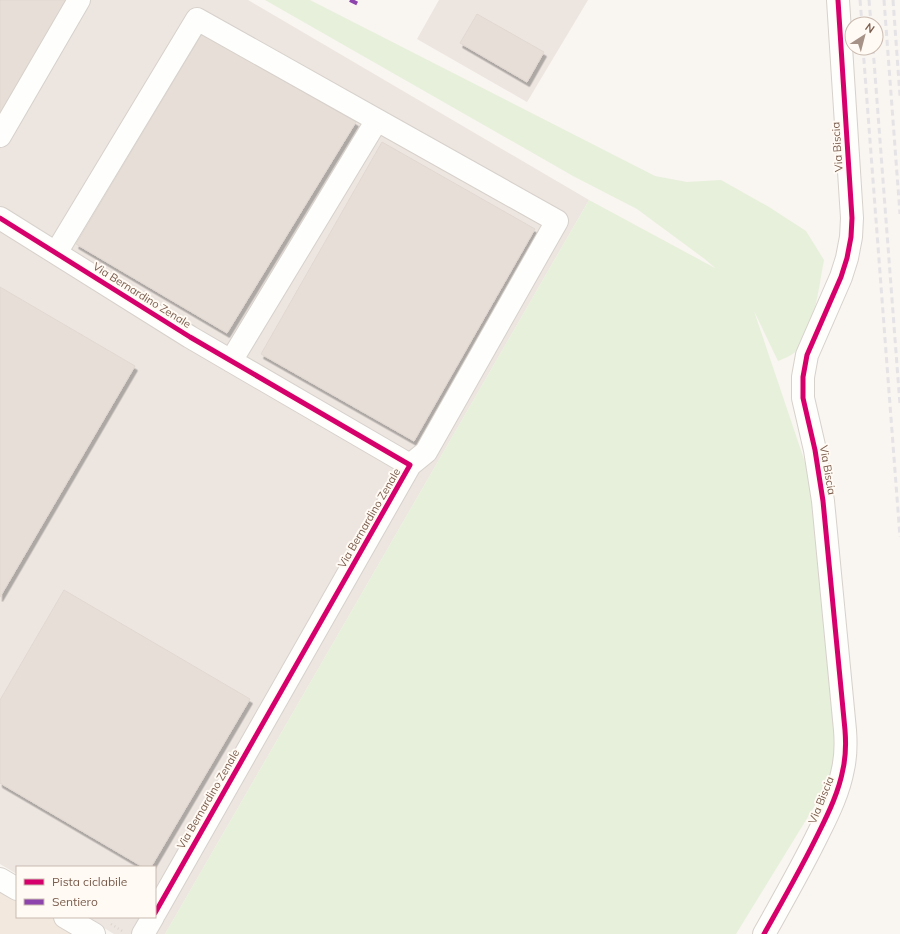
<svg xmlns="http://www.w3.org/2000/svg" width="900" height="934" font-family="Mulish,sans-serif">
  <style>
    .residential { fill: #f2e8de }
    .industrial { fill: #ede5e0 }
    .green { fill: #e7f0db }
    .building { fill: #e6ded7; stroke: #e2d8d2; filter: url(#shadow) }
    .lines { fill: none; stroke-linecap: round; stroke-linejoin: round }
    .minor-casing { stroke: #d7d1cb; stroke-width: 24 }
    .path { stroke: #dcd5d0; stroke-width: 2.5; stroke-dasharray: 1 3; stroke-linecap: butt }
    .minor { stroke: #fefefd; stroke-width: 22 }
    .rail { stroke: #e6e3e7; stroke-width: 3; stroke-dasharray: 6 4; stroke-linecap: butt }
    .quiet { stroke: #8e44ad; stroke-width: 4; stroke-dasharray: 8 4; stroke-linecap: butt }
    .cycleway-casing { stroke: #fffaf3; stroke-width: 8 }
    .cycleway { stroke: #d6006c; stroke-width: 5 }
    .labels { text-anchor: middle; stroke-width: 4; stroke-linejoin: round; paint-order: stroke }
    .street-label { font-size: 11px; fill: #7a5c4d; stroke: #fffaf3 }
  </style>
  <defs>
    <filter id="shadow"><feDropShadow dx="2.5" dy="4.5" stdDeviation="0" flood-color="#0004"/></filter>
  </defs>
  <rect width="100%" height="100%" fill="#f9f5f0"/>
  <path class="residential" d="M0,883l17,10v24h41l29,17h-87z"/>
  <path class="industrial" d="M0,0h248l341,200 -424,734h-51l-28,-17h69v-50h-138v7l-17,-10z
    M439,0h149l-61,102 -110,-63z"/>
  <path class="green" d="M265,0h45l345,176 32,6 34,-2 48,27 37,24 18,29c-6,31 -9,67 -29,92 -4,4 -12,7 -17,9l-24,-50 58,172 24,267 -4,19 -18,38 -78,127h-571l424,-734 126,68 -9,-8 -69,-51 -64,-33z"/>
  <path class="building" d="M0,0h70l-70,116z
    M477,14l67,38 -17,30 -67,-39z
    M202,34l154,88 -129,211 -151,-89z
    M382,142l153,87 -121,212 -153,-87z
    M0,287l135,79 -135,231z
    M64,590l186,109 -99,168h-8l-143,-84v-83z"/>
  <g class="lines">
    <defs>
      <path id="minor" d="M0,136l79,-136
        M0,218l190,119 220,128 -255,448
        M56,253l141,-234 180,101
        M231,361l146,-241 180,101 -131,231 -16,13
        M0,879l17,10
        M65,917l29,17
        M143,934l10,-17
        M764,934c19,-34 38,-67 55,-102 10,-20 20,-41 24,-63 3,-13 3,-26 2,-39l-22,-229 -8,-51 -12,-52v-21l4,-22 34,-78 6,-19 4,-21 1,-19 -14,-218"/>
    </defs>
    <use href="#minor" class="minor-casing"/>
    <path class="path" d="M111,924l13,8"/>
    <use href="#minor" class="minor"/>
    <path class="rail" d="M860,0l2,24
      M869,0l2,24
      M884,0l16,214
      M893,0l7,96
      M863,48l37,489
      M873,48l27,357"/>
    <path class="quiet" d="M350,0l8,4"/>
    <defs>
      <path id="cycleway" d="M0,218l190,119 220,128 -255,448
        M764,934c19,-34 38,-67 55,-102 10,-20 20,-41 24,-63 3,-13 3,-26 2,-39l-22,-229 -8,-51 -12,-52v-21l4,-22 34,-78 6,-19 4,-21 1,-19 -14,-218"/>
    </defs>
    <use href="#cycleway" class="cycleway-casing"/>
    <use href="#cycleway" class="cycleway"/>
  </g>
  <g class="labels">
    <g class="street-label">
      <text transform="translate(837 147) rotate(-94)" y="4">Via Biscia</text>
      <text transform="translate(142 295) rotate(32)" y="4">Via Bernardino Zenale</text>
      <text transform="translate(828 470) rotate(80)" y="4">Via Biscia</text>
      <text transform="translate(369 518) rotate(-60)" y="4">Via Bernardino Zenale</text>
      <text transform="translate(208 799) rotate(-60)" y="4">Via Bernardino Zenale</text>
      <text transform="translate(821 800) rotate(-68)" y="4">Via Biscia</text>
    </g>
  </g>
  <rect x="16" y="866" width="140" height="52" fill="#fffaf3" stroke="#cabbb1"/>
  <rect x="24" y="879" width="20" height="6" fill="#d6006c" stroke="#cabbb1"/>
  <text x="52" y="886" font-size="12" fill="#7a5c4d">Pista ciclabile</text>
  <rect x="24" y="899" width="20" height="6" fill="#8e44ad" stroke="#cabbb1"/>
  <text x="52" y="906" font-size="12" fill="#7a5c4d">Sentiero</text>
  <g transform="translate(864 36) rotate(36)"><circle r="19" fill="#fffaf3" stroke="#cabbb1"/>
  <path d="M0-3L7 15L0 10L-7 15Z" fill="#a69286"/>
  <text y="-6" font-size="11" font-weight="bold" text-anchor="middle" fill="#7a5c4d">N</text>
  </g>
</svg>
